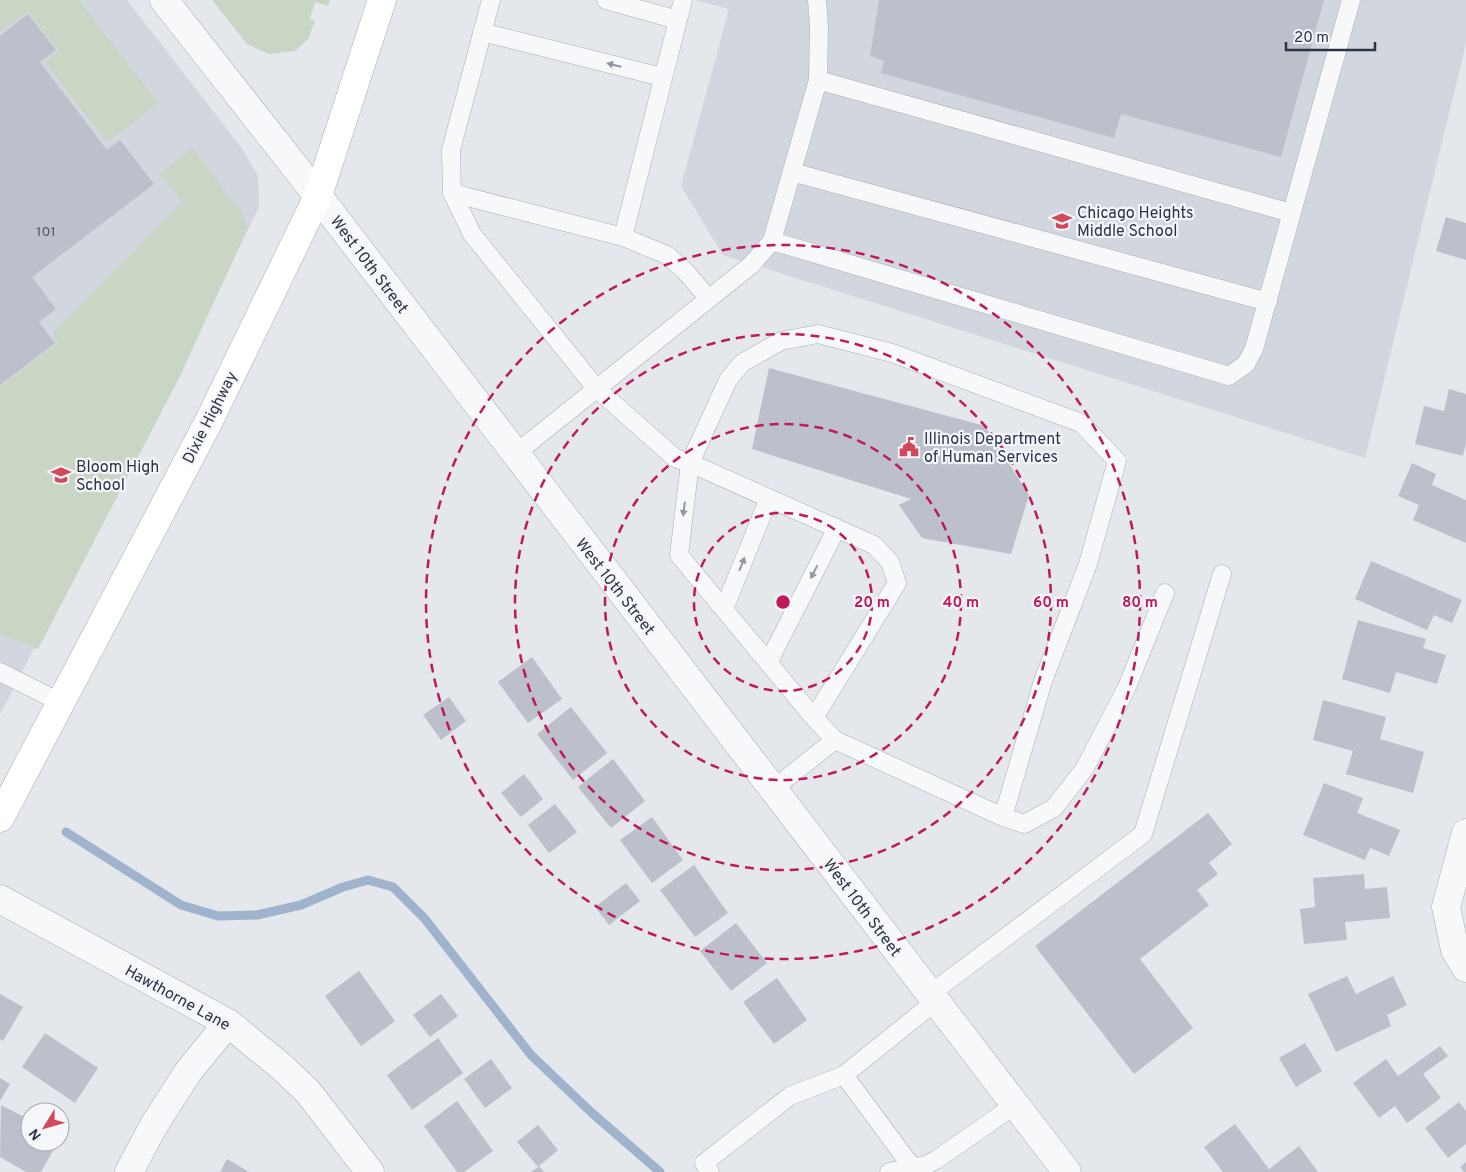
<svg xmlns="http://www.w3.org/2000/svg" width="1466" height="1172" font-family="Overpass,sans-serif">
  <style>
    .built { fill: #d2d6de }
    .green { fill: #c9d6c5 }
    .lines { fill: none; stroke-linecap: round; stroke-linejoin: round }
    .stream { stroke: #9fb4cc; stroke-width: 9 }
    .building { fill: #bbc0ca }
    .service-casing { stroke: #a9aeb7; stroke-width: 19 }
    .minor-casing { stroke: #a9aeb7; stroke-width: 29 }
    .secondary-casing { stroke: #a9aeb7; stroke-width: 29 }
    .service { stroke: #f7f8fa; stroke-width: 18 }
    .minor { stroke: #f7f8fa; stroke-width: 28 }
    .secondary { stroke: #fff; stroke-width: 28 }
    .oneway { fill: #9196a0 }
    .ring { fill: none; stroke: #c2185b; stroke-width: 2.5; stroke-dasharray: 9 6 }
    .labels { text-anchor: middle; stroke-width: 4.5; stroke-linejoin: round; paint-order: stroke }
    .number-label { font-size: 14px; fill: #4f5766 }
    .poi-label { font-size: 16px; fill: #2b3445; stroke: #f4f6f9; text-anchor: start }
    .street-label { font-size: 16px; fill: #2b3445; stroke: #f4f6f9 }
    .centre { fill: #c2185b; stroke: #f4f6f9; stroke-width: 2.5 }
    .ring-label { font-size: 15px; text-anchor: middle; font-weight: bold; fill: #c2185b; stroke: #f4f6f9; stroke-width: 4.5; stroke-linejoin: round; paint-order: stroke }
  </style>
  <rect width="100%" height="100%" fill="#e4e7ec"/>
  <path class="built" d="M0,0h127l114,147 17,29 1,32 -259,507z
    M695,0h771v44l-101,414 -642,-203 -42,-69 48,-177z"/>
  <path class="green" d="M0,0h79l79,103 -51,40 -62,-81 14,-11 -31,-40 -28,21z
    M212,0h118l-2,6 -13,-4 -5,17 5,2 -7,18 -13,12 -26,3 -22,-10z
    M192,148l49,63 7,17 -68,148 -142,273 -38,-15v-247l58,-45 -5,-9 129,-131 -22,-29z"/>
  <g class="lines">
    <path class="stream" d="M66,832l115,73 37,11 39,-1 44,-10 42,-18 25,-7 25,7 32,32 106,136 61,58 68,59"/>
  </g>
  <path class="building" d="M879,0h445l-43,157 -160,-43 -7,24 -233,-65 3,-12 -14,-5z
    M28,14l28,36 -16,12 67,88 13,-10 34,44 -122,93 24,32 -17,13 16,21 -55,42v-349z
    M1446,217l20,6v37l-30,-9z
    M769,368l216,58 44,69 -18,59 -89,-16 -23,-33 12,-6 -159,-50z
    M1449,389l17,5v49l-3,13 -48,-12 9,-38 20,5z
    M1412,463l24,11 -4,11 34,15v43l-53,-23 6,-15 -21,-9z
    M1371,561l91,39 -10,23 -18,-8 -7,15 -72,-31z
    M1358,620l68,19 -3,9 23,7 -9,29 -41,-12 -6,21 -48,-14z
    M532,657l30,42 -34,24 -30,-41z
    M449,697l17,24 -25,19 -18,-25z
    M1323,700l63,17 -6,22 44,13 -11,41 -67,-19 7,-23 -40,-11z
    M571,707l36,46 -34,27 -36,-46z
    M613,759l32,42 -34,27 -33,-41z
    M524,774l19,25 -22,18 -20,-24z
    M1324,783l39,15 -6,15 43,17 -11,26 -19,-8 -5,12 -62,-25z
    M555,804l22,28 -28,21 -21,-28z
    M1208,813l24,31 -23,19 9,11 -21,16 12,15 -69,54 53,69 -59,46 -99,-128z
    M652,817l31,43 -31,23 -32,-43z
    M694,865l34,48 -33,24 -35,-47z
    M1364,874l1,15 22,-2 3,31 -45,4 2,18 -43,4 -4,-35 15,-2 -2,-29z
    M626,883l14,18 -31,24 -14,-18z
    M736,923l31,40 -36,28 -31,-40z
    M359,971l36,50 -34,25 -36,-50z
    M1347,976l9,18 37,-18 14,29 -20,10 4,11 -55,26 -28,-58z
    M777,978l30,42 -33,24 -31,-42z
    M0,994l23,13 -20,34 -3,-2z
    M441,994l17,22 -28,21 -17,-22z
    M45,1033l53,35 -23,35 -53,-36z
    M438,1038l25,35 -51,37 -25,-35z
    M1305,1043l17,28 -26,16 -17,-29z
    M1440,1046l8,10 -25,18 18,24 -34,25 -12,-17 -16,12 -26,-35 33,-24 12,17z
    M491,1059l21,29 -27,20 -21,-29z
    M0,1078l10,6 -10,17z
    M457,1101l36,50 -29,21h-7l-33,-46z
    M1459,1102l7,9v33l-18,14 -23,-30z
    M1,1105l23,12 6,-10 9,5h-9v30h28l-17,30h-15l-26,-15z
    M60,1124l6,4 -6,10z
    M1235,1124l34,45 30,-23 19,26h-95l-19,-25z
    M538,1125l20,25 -19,16 5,6h-13l7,-5 -21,-25z
    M227,1159l22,13h-29z
    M1466,1162v10h-2l-4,-5z"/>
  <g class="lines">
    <defs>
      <path id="service" d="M491,0l-40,150 1,43 20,41 124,154 79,70 15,5 38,-83 14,-17 39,-22 37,-7 74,19 189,70 36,38 -29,103 -45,117 -40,136 -168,-77 -62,49
        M606,0l72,20
        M482,32l180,45
        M818,80l473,133
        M792,172l476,130
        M452,193l171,44 44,18 18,16 24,28
        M623,237l60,-237
        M772,241l457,135 17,-12 8,-15 97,-349
        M515,454l236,-189 21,-24 46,-161 1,-54 -2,-26
        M724,609l45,-111
        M769,661l68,-133
        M0,672l60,30
        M814,718l-135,-163 11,-92 184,82 16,17 7,21 -83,135 21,22
        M1003,817l21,7 30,-16 31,-40 42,-81 38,-94
        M930,994l213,-160 79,-260
        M844,1075l68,92
        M710,1172l-6,-9 86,-67 54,-21 92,-74
        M889,1172l37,-7 10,-5 79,-55"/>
      <path id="minor" d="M164,0l154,196 749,976
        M1466,833l-20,74 9,43 11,18
        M0,899l228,124 55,45 25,24 62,80
        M129,1172l25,-47 34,-53 40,-49"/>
      <path id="secondary" d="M0,818l209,-397 109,-225 64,-196"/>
    </defs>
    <use href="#service" class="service-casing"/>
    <use href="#minor" class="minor-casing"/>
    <use href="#secondary" class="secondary-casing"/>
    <use href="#service" class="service"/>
    <use href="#minor" class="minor"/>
    <use href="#secondary" class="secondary"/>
  </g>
  <defs><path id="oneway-solid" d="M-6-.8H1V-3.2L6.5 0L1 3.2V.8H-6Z" transform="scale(1.25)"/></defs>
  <g class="oneway">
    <use href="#oneway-solid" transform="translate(614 65) rotate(-166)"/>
    <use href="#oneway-solid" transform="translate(684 509) rotate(97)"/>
    <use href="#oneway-solid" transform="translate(742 564) rotate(-68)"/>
    <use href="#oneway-solid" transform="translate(814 572) rotate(117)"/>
  </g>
  <g class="ring">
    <circle cx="783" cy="602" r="89"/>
    <circle cx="783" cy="602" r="178"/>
    <circle cx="783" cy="602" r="268"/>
    <circle cx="783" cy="602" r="357"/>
  </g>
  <defs>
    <symbol id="school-bare" viewBox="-9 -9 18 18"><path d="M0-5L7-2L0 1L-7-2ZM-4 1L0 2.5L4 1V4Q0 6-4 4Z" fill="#d1495b" stroke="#f4f6f9" stroke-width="2.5" paint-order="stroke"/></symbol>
    <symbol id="civic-bare" viewBox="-9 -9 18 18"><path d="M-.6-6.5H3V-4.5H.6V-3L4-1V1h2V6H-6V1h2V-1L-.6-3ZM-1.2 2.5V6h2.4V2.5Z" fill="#d1495b" stroke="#f4f6f9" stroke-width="2.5" paint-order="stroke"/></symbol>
  </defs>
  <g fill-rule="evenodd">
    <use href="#school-bare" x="1048" y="207" width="28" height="28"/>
    <use href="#civic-bare" x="895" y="433" width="28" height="28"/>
    <use href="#school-bare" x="47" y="461" width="28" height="28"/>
  </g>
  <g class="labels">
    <g class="number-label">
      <text x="46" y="236">101</text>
    </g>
    <g class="poi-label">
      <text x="1077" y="218">Chicago Heights<tspan x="1077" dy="18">Middle School</tspan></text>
      <text x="924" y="444">Illinois Department<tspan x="924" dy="18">of Human Services</tspan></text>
      <text x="76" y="472">Bloom High<tspan x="76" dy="18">School</tspan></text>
    </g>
    <g class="street-label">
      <text transform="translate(370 264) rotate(53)" y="6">West 10th Street</text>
      <text transform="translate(209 417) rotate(-63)" y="6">Dixie Highway</text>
      <text transform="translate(616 586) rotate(52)" y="6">West 10th Street</text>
      <text transform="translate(863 907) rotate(53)" y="6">West 10th Street</text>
      <text transform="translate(178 997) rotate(29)" y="6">Hawthorne Lane</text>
    </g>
  </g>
  <circle cx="783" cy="602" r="8" class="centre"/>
  <g class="ring-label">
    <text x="872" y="607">20 m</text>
    <text x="961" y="607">40 m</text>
    <text x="1051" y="607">60 m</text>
    <text x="1140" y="607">80 m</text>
  </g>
  <g transform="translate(45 1127) rotate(233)"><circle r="24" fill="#f4f6f9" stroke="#a4a8b1"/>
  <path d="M0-4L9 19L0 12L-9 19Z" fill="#d1495b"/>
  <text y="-8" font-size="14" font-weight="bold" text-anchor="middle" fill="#2b3445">N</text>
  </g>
  <path d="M1286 42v8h89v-8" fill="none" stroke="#2b3445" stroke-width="2.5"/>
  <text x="1294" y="42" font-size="15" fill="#2b3445" stroke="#f4f6f9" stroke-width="4" paint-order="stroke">20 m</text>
</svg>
